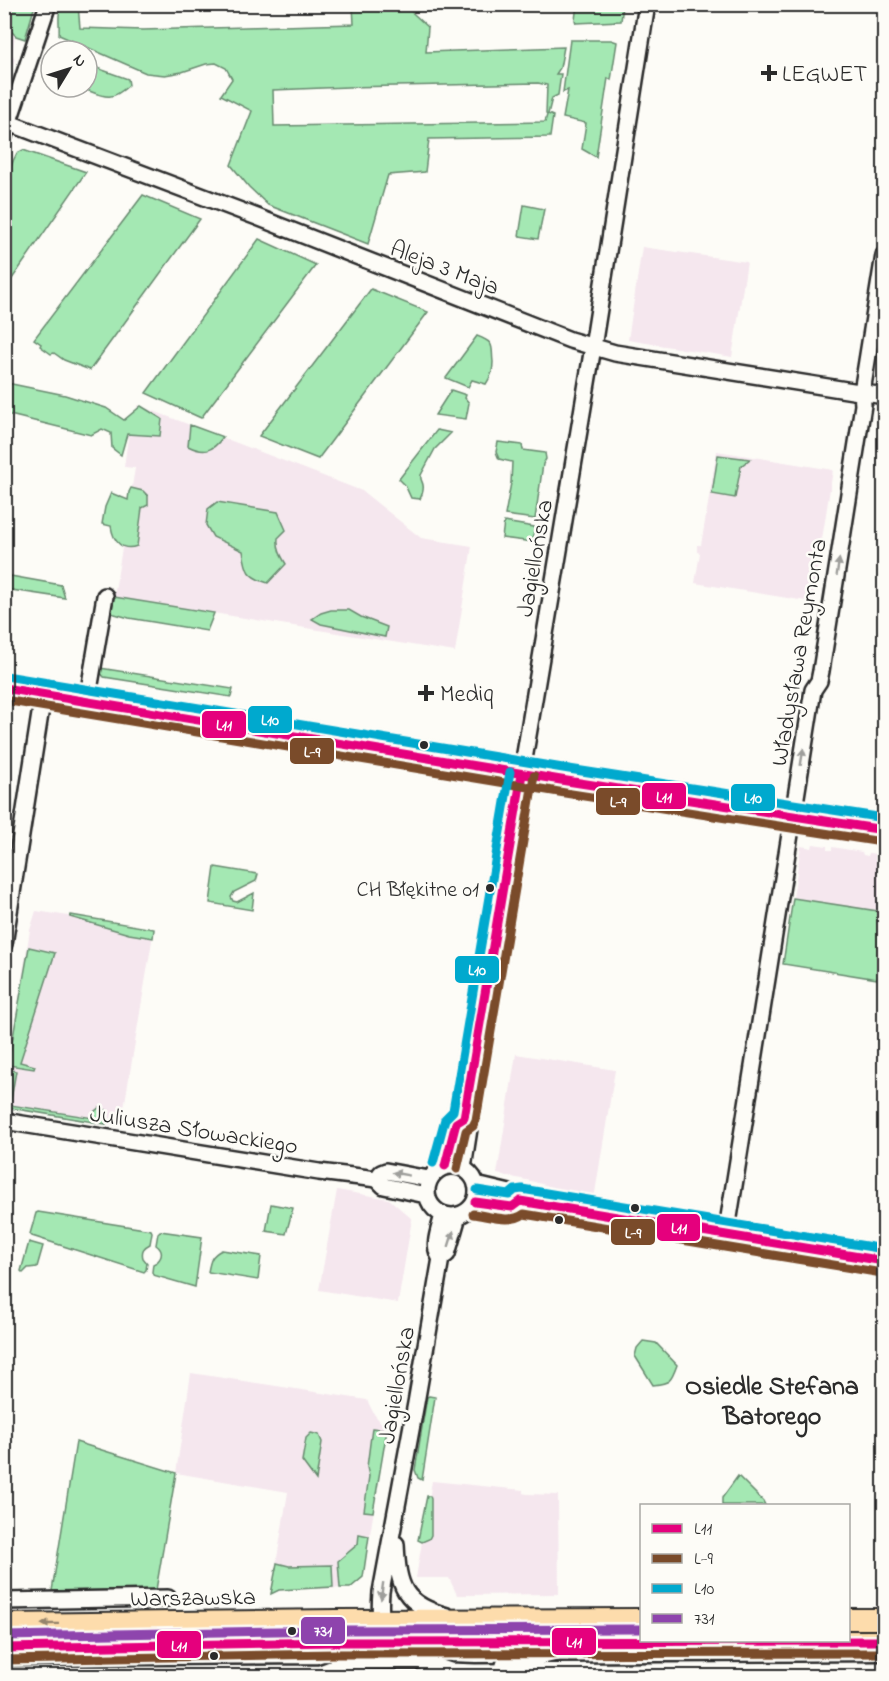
<svg xmlns="http://www.w3.org/2000/svg" width="889" height="1681" font-family="'Indie Flower',sans-serif">
  <style>
    .built { fill: #f5e7ee }
    .green { fill: #a4e8b3; stroke: #688a6f; stroke-width: 1.5; fill-rule: evenodd }
    .lines { fill: none; stroke-linecap: round; stroke-linejoin: round }
    .minor-casing { stroke: #2b2b2b; stroke-width: 20 }
    .major-casing { stroke: #2b2b2b; stroke-width: 24 }
    .minor { stroke: #fdfcf7; stroke-width: 15 }
    .major { stroke: #fddcac; stroke-width: 20 }
    .bus-1-casing { stroke: #fdfcf7; stroke-width: 14 }
    .bus-2-casing { stroke: #fdfcf7; stroke-width: 14 }
    .bus-3-casing { stroke: #fdfcf7; stroke-width: 14 }
    .bus-4-casing { stroke: #fdfcf7; stroke-width: 14 }
    .bus-1 { stroke: #e5007d; stroke-width: 9 }
    .bus-2 { stroke: #7a4b2a; stroke-width: 9 }
    .bus-3 { stroke: #00a9ce; stroke-width: 9 }
    .bus-4 { stroke: #8e44ad; stroke-width: 9 }
    .oneway { fill: #9e9e9b }
    .oneway2 { fill: #94846c }
    .poi-dot { fill: #2b2b2b; stroke: #fdfcf7; stroke-width: 2 }
    .labels { text-anchor: middle; stroke-width: 5; stroke-linejoin: round; paint-order: stroke }
    .bus-label { font-size: 22px; fill: #2b2b2b; stroke: #fdfcf7; text-anchor: end }
    .poi-label { font-size: 24px; fill: #2b2b2b; stroke: #fdfcf7; text-anchor: start }
    .street-label { font-size: 24px; fill: #2b2b2b; stroke: #fdfcf7 }
    .neighbourhood-label { font-size: 26px; font-weight: bold; fill: #2b2b2b; stroke: #fdfcf7 }
    .line-badge { stroke: #fdfcf7; stroke-width: 2 }
    .badge-label { font-size: 16px; text-anchor: middle; font-weight: bold; fill: #fff }
  </style>
  <rect width="100%" height="100%" fill="#fdfcf7"/>
  <filter id="ink" filterUnits="userSpaceOnUse"><feTurbulence type="fractalNoise" baseFrequency=".0167" numOctaves="2"/><feDisplacementMap in="SourceGraphic" scale="12" xChannelSelector="R" yChannelSelector="G"/><feConvolveMatrix kernelMatrix="1 2 1 2 8 2 1 2 1" color-interpolation-filters="sRGB"/></filter>
  <g filter="url(#ink)">
    <path class="built" d="M4,5h31l-10,34 -10,-3 -3,18 3,5 -7,18 -4,-1z
      M642,247l105,15 -15,95 -104,-17z
      M138,405l224,86 59,47 51,8 -17,106 -341,-55 21,-129 -11,-1 4,-29 -2,-3z
      M717,451l116,19 -21,132 -117,-19 5,-30 -3,-1v-7h4z
      M813,844l14,2v4h5v-3l30,5 1,3 5,1 1,-3 14,2 1,57 -91,-14 8,-52 11,2z
      M36,911l118,18 -33,197 -116,-19v-22l25,-155z
      M516,1054l99,16 -21,129 -63,-18 -34,-7z
      M337,1190l52,9 23,20 -14,84 -79,-13z
      M191,1373l176,27 7,14 13,16 -24,147 -13,11 -71,2 -8,4 17,-102 -112,-19z
      M432,1481l91,9v3l4,1 31,1 1,99 -102,1 -8,-17h-33z"/>
    <path class="green" d="M8,5h27l-10,34 -9,-3 -8,-8z
      M61,5h17l2,23 63,2 211,-6 -1,-19h51l24,22 -2,25 138,-5 -4,21 -4,6h5l-3,21 -6,3 -4,16 5,2 -3,21 -121,2 -4,33 -37,3 -20,69 -100,-39 -19,-18 -18,-22 21,-54 -31,-16 11,-16 -6,-11 -10,-5 -10,1 -24,8 -17,3 -19,-2 -87,-38c1,-11 -2,-20 2,-30zM538,83l9,2 -1,29 1,1 -2,7 -271,4 -1,-36 75,-3z
      M577,5h46l-2,16 -45,2 -1,-3z
      M570,40h41l6,2 -6,38 -3,-2 -12,79 -14,-8 4,-26 -23,-5 5,-28 -5,2z
      M94,67l34,12 1,6c-18,17 -24,12 -45,4l3,-2v-4z
      M23,150l63,22 -81,117v-104l8,-24 4,-8z
      M143,195l57,24 -110,151 -26,-10 -10,-7 -3,1 -11,-8 1,-2 -7,-5z
      M524,205l20,4 -6,30 -19,-3z
      M259,239l57,26 -115,153 -55,-25z
      M371,289l57,23 -110,147 -59,-23z
      M477,336c19,7 14,10 16,26 0,10 -2,14 -7,22l-14,-4 -4,7 -22,-9z
      M7,383l58,12 41,13 18,12 17,-14 21,13 -2,17 -33,-2 -6,21 -9,-7 -1,-15 -9,-4 -11,6 -81,-20 -5,-5v-18z
      M451,390l15,5 -1,3 4,5 -3,16 -31,-4z
      M190,425l33,12c-11,15 -19,17 -35,9z
      M437,430l14,3 -16,16 -14,26c-1,5 1,5 2,10 1,5 -1,10 -3,14l-9,-1 -6,-13 -6,-6z
      M498,442l24,3 1,5 22,3 1,6 -3,5 -8,55 -30,-4 6,-32 1,-21 -13,-3 -3,-7z
      M718,455l32,4 -9,7 -6,32 -23,-4z
      M131,488l12,3 5,5v9l-6,3 -5,38c-16,6 -24,-6 -26,-20l-9,-2 3,-17 6,-14 17,7 1,-8z
      M217,502l61,10 8,18 -8,8c-1,11 3,18 8,26l-18,19c-21,-6 -22,-12 -25,-32l-30,-14 -7,-12 2,-16z
      M504,522l30,5 -1,15 -31,-4z
      M5,575l56,10 4,13 -60,-9z
      M114,597l100,16 -7,18 -78,-13 -18,-5z
      M331,610h18l12,7 26,10 -2,10 -64,-13 -9,-5 9,-6z
      M100,668l133,21 -2,8 -127,-20 -4,-5z
      M215,867l43,7 -2,7 -22,11 -3,5 2,4 4,1 17,-9 -2,17 -42,-7z
      M793,898l91,14v68l-101,-16z
      M71,915l83,14 -1,9 -24,-4 -59,-17z
      M29,947l26,6 -35,109 15,4 -1,3 -26,-4z
      M7,1069l9,2 -6,34 83,13 2,-7 5,-4 6,3v14l-101,-17v-22z
      M271,1204l22,4 -7,26 -20,-3z
      M38,1212l113,18 1,2 -2,12c-6,3 -9,6 -7,14l4,5 -1,7 -2,2 -112,-36 -2,-2 6,-21z
      M160,1231l42,6 -7,50 -42,-12 -1,-3 1,-8 4,-2c6,-6 6,-12 -1,-17l2,-12z
      M29,1242l14,4 -6,21 -9,1 -5,5 -2,-2z
      M222,1250l39,6 -3,24 -50,-8c2,-11 3,-17 14,-22z
      M643,1341l13,2 21,22c-6,17 -7,18 -24,20l-18,-29 2,-8z
      M429,1396l6,1 -13,83 -4,-2 -3,-8 12,-73z
      M372,1428l15,2 -14,82 -9,-1 5,-35 -2,-9z
      M311,1433l8,2 3,7 -6,38 -14,-19 4,-23z
      M76,1442l100,31 -20,117 -104,1z
      M738,1476l25,25 2,4h-43v-7z
      M427,1496h3l1,3v36l-2,4 -7,3 -4,-2z
      M359,1534l10,2 -6,41 -13,11h-10l-2,-27 20,-17z
      M277,1563l12,3 43,-1 1,22 -54,3 -8,4z"/>
    <g class="lines">
      <defs>
        <path id="minor" d="M4,121l253,96 313,123 45,13 269,43
          M4,136l44,-132
          M4,688l563,93 317,49
          M87,702l18,-106
          M4,944l39,-249
          M4,1121l315,51 58,7 7,7 42,9
          M427 1191a25 25 0 1 1 50 0a25 25 0 1 1-50 0Z
          M445,1166l11,-43 8,-5
          M463,1168l6,-39 -1,-5 -4,-6 129,-771 54,-343
          M377,1179l4,-6 5,-2 43,8
          M476,1185l38,9 4,2 2,5 37,7 327,53
          M475,1202l37,5 3,-1 5,-5
          M726,1236l87,-546 6,-9 2,-10 42,-266 -1,-13 22,-137
          M441,1258c-10,-10 -1,-30 2,-43
          M396,1544c2,43 7,60 51,72
          M4,1601l164,-3
          M406,1642c-26,-13 -27,-23 -25,-50l35,-189 25,-145 6,-4 11,-38
          M504,1665l79,-18
          M4,1675l316,-2 30,-11 69,-1 31,10 25,1 409,-2"/>
        <path id="major" d="M848,1619h36
          M4,1624l333,-4 305,-1
          M4,1648l333,-6 547,-1"/>
      </defs>
      <use href="#minor" class="minor-casing"/>
      <use href="#major" class="major-casing"/>
      <use href="#minor" class="minor"/>
      <use href="#major" class="major"/>
      <defs>
        <path id="bus-1" d="M4,688l563,93 317,49
          M445,1166l11,-43 8,-5 58,-344
          M475,1202l37,5 8,-6 364,60
          M4,1648l333,-6 547,-1"/>
        <path id="bus-2" d="M4,700l561,93 317,49
          M457,1169l9,-38 7,-5 3,-6 58,-344
          M473,1214c16,2 38,10 51,0l358,59
          M4,1660l333,-6 547,-1"/>
        <path id="bus-3" d="M6,676l563,93 315,49
          M433,1163l12,-44 8,-8 57,-339
          M477,1190l32,5 6,-5 7,-1 362,60"/>
        <path id="bus-4" d="M4,1636l333,-6 305,-1"/>
      </defs>
      <use href="#bus-1" class="bus-1-casing"/>
      <use href="#bus-2" class="bus-2-casing"/>
      <use href="#bus-3" class="bus-3-casing"/>
      <use href="#bus-4" class="bus-4-casing"/>
      <use href="#bus-1" class="bus-1"/>
      <use href="#bus-2" class="bus-2"/>
      <use href="#bus-3" class="bus-3"/>
      <use href="#bus-4" class="bus-4"/>
    </g>
    <defs><path id="oneway-solid" d="M-6-.8H1V-3.2L6.5 0L1 3.2V.8H-6Z" transform="scale(1.5)"/></defs>
    <g class="oneway">
      <use href="#oneway-solid" transform="translate(838 567) rotate(-81)"/>
      <use href="#oneway-solid" transform="translate(802 757) rotate(-81)"/>
      <use href="#oneway-solid" transform="translate(401 1174) rotate(-170)"/>
      <use href="#oneway-solid" transform="translate(451 1239) rotate(-73)"/>
      <use href="#oneway-solid" transform="translate(382 1591) rotate(98)"/>
    </g>
    <use class="oneway2" href="#oneway-solid" transform="translate(50 1624) rotate(179)"/>
  </g>
  <g class="poi-dot">
    <path d="M766 64h6v6h6v6h-6v6h-6v-6h-6v-6h6z"/>
    <path d="M423 684h6v6h6v6h-6v6h-6v-6h-6v-6h6z"/>
    <circle cx="424" cy="745" r="5"/>
    <circle cx="490" cy="888" r="5"/>
    <circle cx="635" cy="1208" r="5"/>
    <circle cx="559" cy="1220" r="5"/>
    <circle cx="292" cy="1631" r="5"/>
    <circle cx="214" cy="1656" r="5"/>
  </g>
  <g class="labels">
    <g class="bus-label">
      <text x="479" y="896">CH Błękitne 01</text>
    </g>
    <g class="poi-label">
      <text x="782" y="81">LEGWET</text>
      <text x="440" y="701">Mediq</text>
    </g>
    <g class="street-label">
      <text transform="translate(445 267) rotate(21)" y="8">Aleja 3 Maja</text>
      <text transform="translate(534 558) rotate(-80)" y="8">Jagiellońska</text>
      <text transform="translate(798 652) rotate(-80)" y="8">Władysława Reymonta</text>
      <text transform="translate(194 1129) rotate(9)" y="8">Juliusza Słowackiego</text>
      <text transform="translate(396 1385) rotate(-80)" y="8">Jagiellońska</text>
      <text transform="translate(193 1597) rotate(-1)" y="8">Warszawska</text>
    </g>
    <g class="neighbourhood-label">
      <text x="772" y="1394">Osiedle Stefana<tspan x="772" dy="30">Batorego</tspan></text>
    </g>
  </g>
  <g class="line-badge">
    <rect x="247" y="705" width="46" height="29" rx="6" fill="#00a9ce"/>
    <rect x="201" y="710" width="46" height="29" rx="6" fill="#e5007d"/>
    <rect x="289" y="737" width="46" height="28" rx="6" fill="#7a4b2a"/>
    <rect x="641" y="782" width="46" height="28" rx="6" fill="#e5007d"/>
    <rect x="730" y="783" width="46" height="29" rx="6" fill="#00a9ce"/>
    <rect x="595" y="787" width="46" height="29" rx="6" fill="#7a4b2a"/>
    <rect x="454" y="955" width="46" height="29" rx="6" fill="#00a9ce"/>
    <rect x="656" y="1213" width="45" height="29" rx="6" fill="#e5007d"/>
    <rect x="610" y="1218" width="46" height="28" rx="6" fill="#7a4b2a"/>
    <rect x="300" y="1616" width="46" height="29" rx="6" fill="#8e44ad"/>
    <rect x="551" y="1627" width="46" height="29" rx="6" fill="#e5007d"/>
    <rect x="156" y="1630" width="46" height="29" rx="6" fill="#e5007d"/>
  </g>
  <g class="badge-label">
    <text x="270" y="725">L10</text>
    <text x="224" y="730">L11</text>
    <text x="312" y="757">L-9</text>
    <text x="664" y="802">L11</text>
    <text x="753" y="803">L10</text>
    <text x="618" y="807">L-9</text>
    <text x="477" y="975">L10</text>
    <text x="679" y="1233">L11</text>
    <text x="633" y="1238">L-9</text>
    <text x="323" y="1636">731</text>
    <text x="574" y="1647">L11</text>
    <text x="179" y="1651">L11</text>
  </g>
  <rect width="889" height="1681" fill="none" stroke="#fdfcf7" stroke-width="24"/>
  <rect x="12" y="12" width="865" height="1657" fill="none" stroke="#2b2b2b" stroke-width="2" filter="url(#ink)"/>
  <rect x="640" y="1504" width="210" height="138" fill="#fdfcf7" stroke="#a9a8a5" stroke-width="1.5"/>
  <rect x="652" y="1524" width="30" height="9" fill="#e5007d" stroke="#a9a8a5" stroke-width="1.5"/>
  <text x="694" y="1534" font-size="18" fill="#2b2b2b">L11</text>
  <rect x="652" y="1554" width="30" height="9" fill="#7a4b2a" stroke="#a9a8a5" stroke-width="1.5"/>
  <text x="694" y="1564" font-size="18" fill="#2b2b2b">L-9</text>
  <rect x="652" y="1584" width="30" height="9" fill="#00a9ce" stroke="#a9a8a5" stroke-width="1.5"/>
  <text x="694" y="1594" font-size="18" fill="#2b2b2b">L10</text>
  <rect x="652" y="1614" width="30" height="9" fill="#8e44ad" stroke="#a9a8a5" stroke-width="1.5"/>
  <text x="694" y="1624" font-size="18" fill="#2b2b2b">731</text>
  <g transform="translate(69 69) rotate(52)"><circle r="28" fill="#fdfcf7" stroke="#a9a8a5" stroke-width="1.5"/>
  <path d="M0-4.5L10 22L0 15L-10 22Z" fill="#2b2b2b"/>
  <text y="-9" font-size="16" font-weight="bold" text-anchor="middle" fill="#2b2b2b">N</text>
  </g>
</svg>
